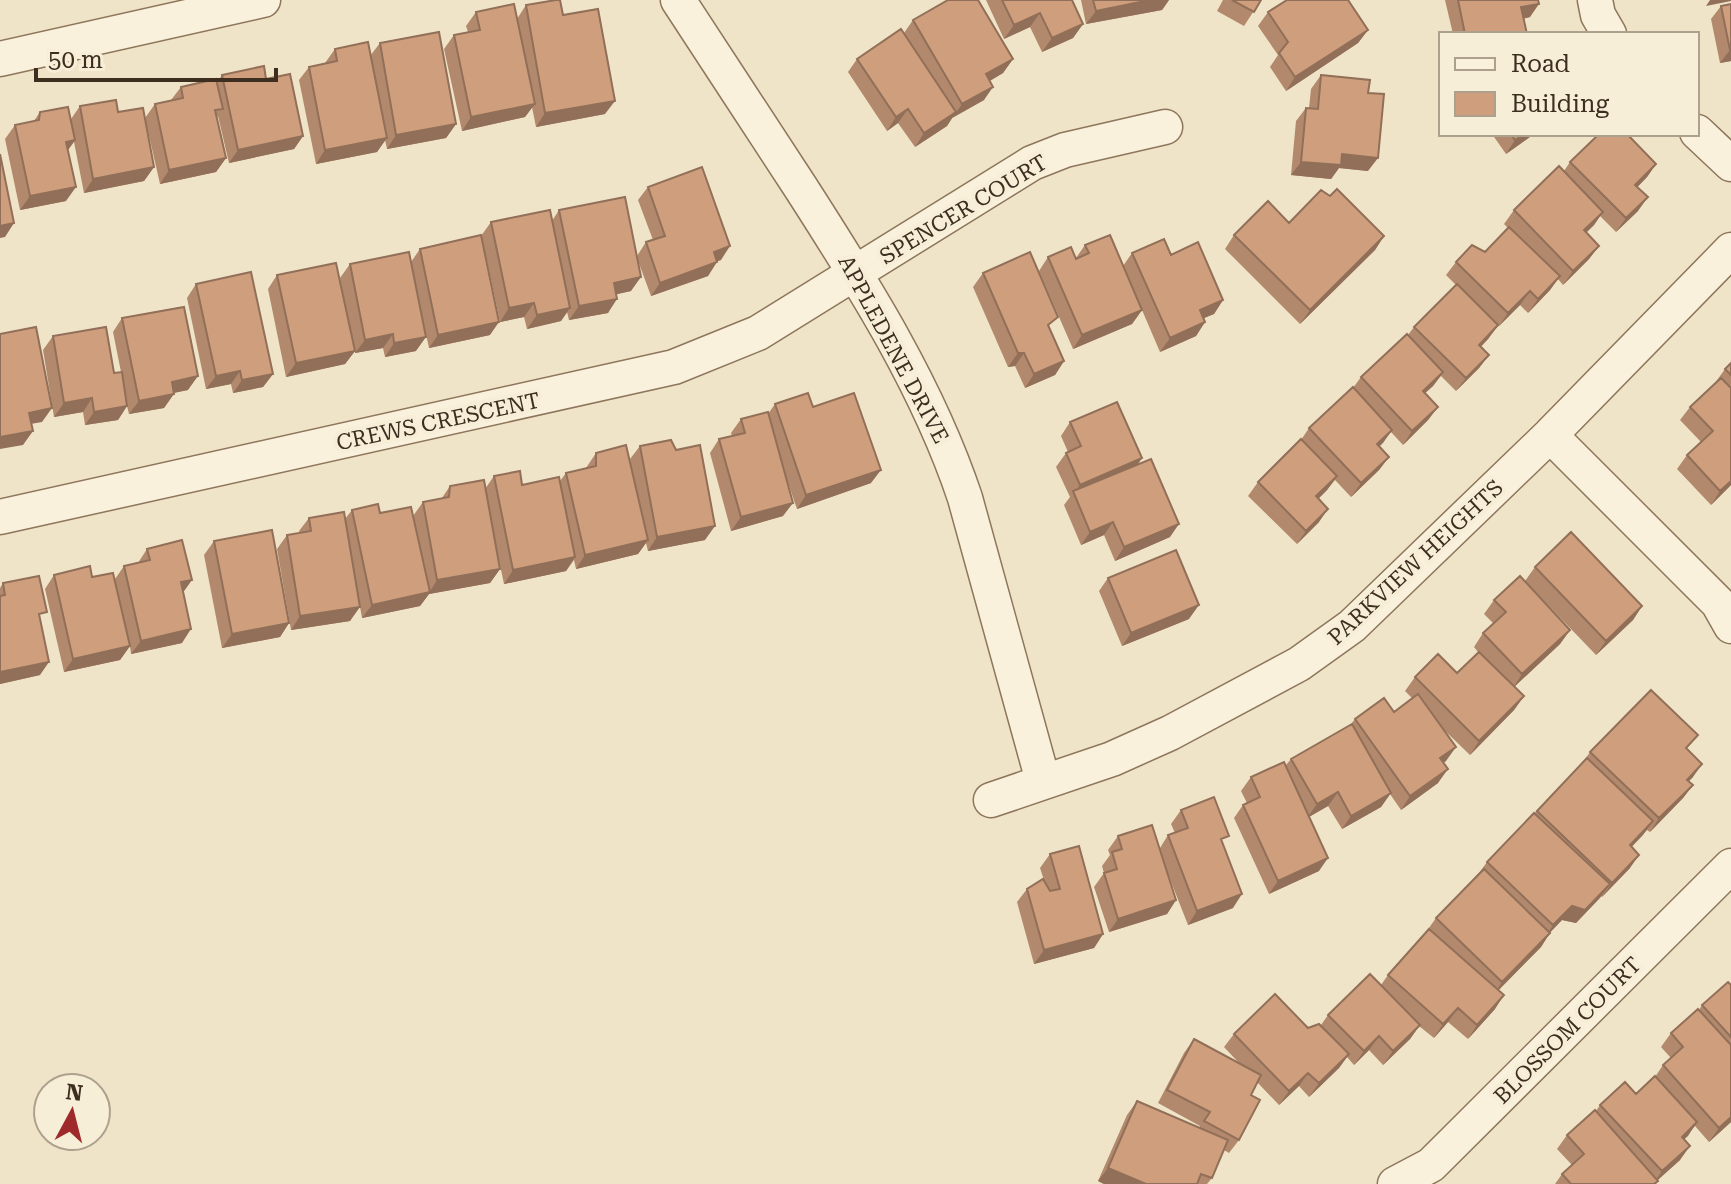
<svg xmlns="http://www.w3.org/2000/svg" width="1731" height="1184" font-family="'Roboto Serif',serif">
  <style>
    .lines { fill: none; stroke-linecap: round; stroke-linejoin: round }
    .street-casing { stroke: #8d765c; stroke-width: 37 }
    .street { stroke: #faf1dc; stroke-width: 34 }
    .wall { fill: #b2896c }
    .shaded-wall { fill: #916f58 }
    .building { fill: #cf9f7d; stroke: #916f58; stroke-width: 2 }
    .labels { text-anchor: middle; stroke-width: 8; stroke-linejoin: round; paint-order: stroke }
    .street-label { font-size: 22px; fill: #3d2e20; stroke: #f7eed8 }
  </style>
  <rect width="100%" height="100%" fill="#f0e4c8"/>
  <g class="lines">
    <defs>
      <path id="street" d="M678,0c41,63 82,125 123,188 63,98 127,199 164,310l78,283
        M1595,0l3,15 11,19
        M0,59l263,-59
        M1697,132l34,32
        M1550,435l168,168 13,23
        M0,517l674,-150 84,-34 274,-170 33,-13 100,-23
        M991,800l121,-41 58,-26 129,-69 53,-38 198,-191 181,-185
        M1395,1184l36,-19 300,-299"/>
    </defs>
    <use href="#street" class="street-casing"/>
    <use href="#street" class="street"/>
  </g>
  <path class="wall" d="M986,0h86l11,24 -10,14 -31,14 -12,-25 -26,12z
    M1081,0h88l-7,10 -76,14z
    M1223,0h38l-17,26 -27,-15z
    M1445,0h93l-8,17 -7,2 4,15h-74z
    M1731,4v57l-11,2 -9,-44 10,-13z
    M526,5l37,10 42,99 -69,13 -4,-20 -7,10 -63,14 -18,-82 10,-14 14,-3 -2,-6 10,-14 41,7z
    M1268,12l100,18 -10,13 -72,48 -16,-24 8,-12 -20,-29z
    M913,20l100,39 -10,14 -13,8 -6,19 -32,18 -5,8 -32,21 -17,-24 -11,8 -39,-59 9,-13 47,-26z
    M380,43l76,81 -10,14 -59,11 -2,-9 -8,12 -61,12 -17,-84 10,-13 16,-4 10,-14 35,7z
    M222,75l44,4 37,57 -9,13 -65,14 -11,-47 -1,1 9,41 -10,14 -56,12 -15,-66 10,-14 16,-4 10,-13 36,-5z
    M1321,75l47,18v78l-29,-3 -8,11 -40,-4 5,-54 10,-13h3l2,-19z
    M80,106l38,6 36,55 -10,14 -60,12 -10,-51 -6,8 -2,51 -46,9 -15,-71 10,-14 19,-4 6,-9 31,7z
    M1492,134h42l-28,20z
    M1570,162l86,2 -9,13 -10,10 1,24 -22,21 -16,-16 -6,9 -8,8 13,13 -10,13 -26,26 -5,-6 -8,11 -22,23 -8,-8 -21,21h-1l-10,13 -7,8 8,8 -10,13 -23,23 -15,-15 -8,10 -8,7 13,14 -10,13 -25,25 -12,-13 -12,15 10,10 -10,13 -28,27 -16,-17 -8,10 -9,9 1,23 -22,22 -49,-48 10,-14 43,-42 8,-12 44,-40 8,-11 47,-42 6,-8 42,-42 -10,-10 10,-13 29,-10 23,-24 -4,-4 10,-14 50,-39z
    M648,187l73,73 -4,1 -9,15 -57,20 -14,-38 -6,33 -15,3 -8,19 -39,7 -2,-8 -6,9 -34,8 -3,-12 -24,5 -13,-61 3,74 -61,13 -11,-51 -2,54 -31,6 -2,-9 -28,5v-2l-10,13 -59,13 -18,-88 9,-14 76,69 -13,-66 10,-14 61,-2 9,-13 61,-13 10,-14 61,-1 7,-11 78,46 9,-14 7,-2 -15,-40z
    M1289,223l95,13 -9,14 -75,74 -75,-75 9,-14z
    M1085,245l38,21 9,-13 39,2 52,45 -9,14 -11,4 2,4 -9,14 -36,16 -18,-42 -10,14 -59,25 -34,-78 9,-14 28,1z
    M983,273l81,88 -9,14 -30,13 -10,-22 -7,1 -35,-80z
    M196,284l77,90 -10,13 -30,6 -2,-9 -25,5 -19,-91z
    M122,318l66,72 -14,3 -10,15 -35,6 -2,-8 -9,14 -33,5 -2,-13 -29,5 -11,-67 10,-14 61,37 7,-1 -8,-40z
    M1731,363v122l-20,20 -34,-36 10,-14 14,-13 -21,-22 10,-13 25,-24 10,-14z
    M775,404l38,3 58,76 -74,26 -10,-29 -4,36 -52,15 -21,-78 9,-14 13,-3 -1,-3 10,-14 27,-5z
    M1070,422l72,36 -4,6 32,73 -55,24 -11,-26 -23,10 -17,-40 6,-8 -14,-30 10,-14 2,-1 -7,-16z
    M640,446l65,94 -57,11 -2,-8 -8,11 -62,15 -2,-9 -8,11 -62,13 -11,-52 7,37 -10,14 -61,11 -9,12 -58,12 -3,-17 -9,20 -59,9 -14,-81 10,-14 13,-2 -1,-2 10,-13 36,1 7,-9 28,3 33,3 10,-14 19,-4 8,-12 35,3 9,-13 28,9 38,-4 6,-8 20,-5 10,-15 39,34 -5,-28z
    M214,541l75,82 -9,14 -58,11 -18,-93z
    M147,549l36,43 -1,51 -51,11 -1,-8 -10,14 -56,12 -19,-83 9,-14 61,4 9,-13 14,-3z
    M1535,567l107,39 -9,14 -37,35 -71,-74z
    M1108,578l81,41 -67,27 -23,-55z
    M3,583l38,38 -1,54 -40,9v-96z
    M1494,600l76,30 -10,14 -46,43 10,9 -10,14 -44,45 -29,-28 5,34 -3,2 -5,20 -37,27 -11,-16 -9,13 -39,22 -14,-23 -19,11 10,54 -50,23 -35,-76 9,-13 4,-2 -6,-12 10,-14 35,-12 5,-6 60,-35 4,-5 39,-7 18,-14 -7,-7 10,-14 42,-4 21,-21 -4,-5 9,-14 11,-9 -10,-10z
    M1688,750l5,27 -4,4 4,4 -10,13 -33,34 -3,-2 -16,17 -1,21 -28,29 -1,-1 -25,27 -14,-3 -12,12 -9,15 -43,43 -3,19 -27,30 -20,-17 -14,16 -15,-12 -9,13 -27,26 -14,-15 -15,15 -7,-8 -8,11 -30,29 -10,-11 -20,19 -22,-23 -6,13 -12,45 -10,13 -5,-3 -12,28 -5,6h-103l-6,-3 29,-66 10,-14 62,27 1,-2 -42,-23 26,-50 10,-14 45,24 -15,-16 10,-13 74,-6 13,-3 7,-10 53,-30 7,-10 38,-43 10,-14 43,-45 8,-11 95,-98 8,-12z
    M1181,810l42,34 10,64 -45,17 -22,-56 10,31 -9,14 -58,18 -15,-45 10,-14 -2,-7 8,-11 -2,-5 10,-14 42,12 8,-13 7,-2 -4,-9z
    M1050,854l53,80 -9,14 -60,16 -17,-62 10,-13 17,-9 -4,-12z
    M1731,985v137l-22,20 -14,-16 -11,13 -4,21 -22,20 -2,4h-101l7,-10 10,-9 -15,-16 10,-14 29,-24 4,-6 36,-11 19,-17 8,-12 8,-7 -10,-11 10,-14 28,-23 3,-5z"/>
  <path class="shaded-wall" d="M1150,0h19l-7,10 -76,14 10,-13z
    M1710,0h21v1l-25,5z
    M1539,4l-9,13 -19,4 10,-14z
    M1040,13l-10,14 -26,12 10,-14z
    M1083,24l-10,14 -31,14 10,-14z
    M1368,30l-10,13 -72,48 9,-14z
    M1731,49v12l-11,2 10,-13z
    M1013,59l-10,14 -26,15 9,-14z
    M993,87l-9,13 -32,18 10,-14z
    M615,101l-10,13 -69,13 9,-14z
    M535,104l-10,13 -63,14 9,-14z
    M908,109l-10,14 -11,8 9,-14z
    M956,112l-9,14 -32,21 9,-14z
    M456,124l-10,14 -59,11 9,-14z
    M1524,134h10l-28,20 9,-14z
    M303,136l-9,13 -65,14 9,-13z
    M387,138l-10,14 -61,12 9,-14z
    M75,140l-10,14 1,-12z
    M1342,154l36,4 -10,13 -29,-3 -8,11 -40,-4 10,-13z
    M226,158l-10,14 -56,12 9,-14z
    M1656,164l-9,13 -21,22 9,-14z
    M154,167l-10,14 -60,12 9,-14z
    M76,187l-10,14 -46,9 10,-14z
    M1648,197l-10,14 -22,21 10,-14z
    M1603,212l-9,13 -20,19 10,-14z
    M14,223l-9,14 -5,1v-12z
    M1384,236l-9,14 -75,74 10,-14z
    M730,246l-9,14 -17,6 10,-14z
    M1599,246l-10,13 -26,26 10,-14z
    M717,262l-9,14 -57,20 9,-13z
    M1560,276l-10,14 -22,23 10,-14z
    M641,277l-10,14 -26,6 9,-14z
    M1530,291l-10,14 -21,21 9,-13z
    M617,299l-9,14 -39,7 10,-14z
    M1223,300l-9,14 -24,10 10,-14z
    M534,303l-10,14 -24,5 9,-14z
    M570,308l-9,13 -34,8 10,-14z
    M1142,310l-10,14 -59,25 9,-14z
    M499,322l-9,13 -61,13 9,-13z
    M1205,322l-9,14 -36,16 10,-14z
    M1498,325l-10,14 -19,19 10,-13z
    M393,334l-10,14 -28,5 10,-13z
    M426,337l-10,14 -31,6 9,-14z
    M355,351l-10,13 -59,13 10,-14z
    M1018,353h6l-9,13 -7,1z
    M1489,355l-10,13 -23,23 10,-13z
    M1064,361l-9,14 -30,13 9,-14z
    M240,371l-9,13 -25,5 10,-13z
    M1443,372l-10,14 -20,18 10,-13z
    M273,374l-10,13 -30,6 9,-13z
    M198,376l-10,14 -26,5 10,-13z
    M174,394l-10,14 -35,6 10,-13z
    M92,398l-9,14 -29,5 10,-14z
    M127,406l-9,14 -33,5 9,-13z
    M1438,407l-10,13 -25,25 9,-14z
    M52,408l-10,14 -23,4 10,-13z
    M1392,430l-9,13 -16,15 10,-14z
    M33,431l-10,14 -23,4v-12z
    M1389,457l-10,13 -28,27 10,-14z
    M1142,458l-10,14 -58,21 6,-8z
    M881,470l-10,13 -74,26 9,-14z
    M1337,476l-10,14 -20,20 9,-14z
    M1731,481v4l-20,20 9,-14z
    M793,503l-10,13 -52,15 10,-14z
    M1328,509l-9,13 -22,22 9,-13z
    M1113,522l-9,13 -23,10 9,-13z
    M1179,524l-9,13 -55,24 9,-14z
    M715,526l-10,14 -57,11 9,-14z
    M648,540l-10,14 -62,15 9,-14z
    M575,557l-9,14 -62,13 9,-14z
    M500,569l-10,14 -61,11 -9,12 -58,12 10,-13 57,-12 8,-13z
    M192,580l-10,14 -1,-12z
    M1199,605l-10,14 -67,27 9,-13z
    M1642,606l-9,14 -37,35 10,-14z
    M360,607l-10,14 -59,9 9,-14z
    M289,623l-9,14 -58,11 10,-14z
    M191,629l-9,14 -51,11 10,-13z
    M1570,630l-10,14 -47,44 9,-14z
    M130,646l-10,14 -56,12 9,-13z
    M49,662l-9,13 -40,9v-12z
    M1524,696l-10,14 -44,45 9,-14z
    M1456,747l-10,14 -16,11 10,-14z
    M1702,764l-9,13 -16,16 10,-13z
    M1448,769l-10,14 -37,27 9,-14z
    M1693,785l-10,13 -33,34 9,-14z
    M1338,792l-10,14 -21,12 10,-14z
    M1391,793l-10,14 -39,22 9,-13z
    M1653,821l-10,14 -23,24 10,-14z
    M1639,855l-9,13 -28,29 10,-14z
    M1328,858l-9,13 -50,23 9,-13z
    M1610,884l-10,14 -24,25 -14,-3 -18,19 9,-14 19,-19z
    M1242,894l-9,14 -45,17 9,-14z
    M1176,900l-9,14 -58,18 9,-13z
    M1550,933l-9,14 -48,49 9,-14z
    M1103,934l-9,14 -60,16 10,-14z
    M1504,995l-9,14 -27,30 9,-14z
    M1458,1008l-10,14 -14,16 9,-14z
    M1420,1025l-10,14 -27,26 10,-14z
    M1379,1036l-10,14 -15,15 10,-14z
    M1349,1054l-10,14 -30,29 10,-14z
    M1308,1073l-9,13 -20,19 10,-14z
    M1731,1117v5l-22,20 10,-14z
    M1697,1122l-9,14 -16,14 10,-13z
    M1690,1146l-10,14 -27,24 9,-13z
    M1108,1168l38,16h-42l-6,-3z"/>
  <path class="building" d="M556,0h4l3,15 35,-6 17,92 -70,12 -19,-108z
    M948,0h30l35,59 -27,15 7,13 -31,17 -49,-84z
    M1002,0h70l11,24 -31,14 -12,-25 -26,12z
    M1093,0h57l-54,11z
    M1232,0h29l-7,12z
    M1287,0h61l20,30 -73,47 -16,-24 9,-11 -20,-30z
    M1458,0h80l1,4 -18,3 6,27h-62z
    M514,4l21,100 -64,13 -17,-82 26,-5 -4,-18z
    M1731,4v45l-1,1 -9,-44z
    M901,29l55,83 -32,21 -16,-24 -12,8 -39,-58z
    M439,32l17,92 -60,11 -16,-92z
    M368,42l19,96 -62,12 -16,-83 28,-6 -2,-12z
    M264,66l2,13 24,-5 13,62 -65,14 -16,-75z
    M1321,75l49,5 -2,13 16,1 -6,64 -36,-4 -1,11 -40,-3 5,-54 12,1z
    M216,79l7,30 -8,1 11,48 -57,12 -14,-66 28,-6 -2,-11z
    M116,100l2,12 25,-4 11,59 -61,12 -13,-73z
    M68,107l7,33 -9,2 10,45 -46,9 -15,-71 24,-5 1,-8z
    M1511,134h13l-9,6z
    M1599,134h28l29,30 -21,21 13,12 -22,21 -56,-56z
    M0,154l14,69 -14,3z
    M1559,166l44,46 -19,18 15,16 -26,25 -59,-61z
    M702,167l28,79 -16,6 3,10 -57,21 -14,-41 19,-6 -17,-49z
    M1337,189l47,47 -74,74 -76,-75 34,-34 21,22 32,-33 9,6z
    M625,197l16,80 -27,6 3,16 -38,7 -20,-96z
    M550,210l20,98 -33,7 -3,-12 -25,5 -18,-86z
    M1509,227l51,49 -22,23 -8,-8 -22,22 -52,-51 16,-17 13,7z
    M481,235l18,87 -61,13 -18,-86z
    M1110,235l32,75 -60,25 -34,-78 23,-10 5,12 13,-6 -4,-8z
    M1164,239l7,16 27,-13 25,58 -23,10 5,12 -35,16 -38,-85z
    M409,252l17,85 -32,6 -1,-9 -28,6 -15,-76z
    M1030,252l28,65 -10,8 16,36 -30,13 -10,-21h-6l-35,-80z
    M336,263l19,88 -59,12 -19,-88z
    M251,272l22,102 -31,6 -2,-9 -24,5 -20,-92z
    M1457,284l41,41 -19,20 10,10 -23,23 -52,-51z
    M184,307l14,69 -26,6 2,12 -35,7 -17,-83z
    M36,327l16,81 -23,5 4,18 -33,6v-103z
    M106,327l8,46 8,-1 5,34 -33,6 -2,-14 -28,5 -11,-67z
    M1407,334l36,38 -20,19 15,16 -26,24 -51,-54z
    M1731,363v12l-6,-6z
    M1721,378l10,10v93l-11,10 -33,-36 26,-24 -23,-24z
    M1353,387l39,43 -15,14 12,13 -28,26 -52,-55z
    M808,393l5,14 41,-14 27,77 -75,25 -31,-91z
    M1117,402l25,56 -62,27 -14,-32 15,-7 -11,-24z
    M768,412l25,91 -52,14 -22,-78 26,-6 -4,-14z
    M1301,439l36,37 -21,20 12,13 -22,22 -48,-49z
    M671,440l5,10 24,-5 15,81 -58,11 -17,-91z
    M626,445l22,95 -63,15 -19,-82 30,-7v-13z
    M1151,459l28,65 -55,23 -11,-25 -23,10 -17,-41z
    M520,471l2,14 37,-8 16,80 -62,13 -19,-94z
    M484,480l16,89 -63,11 -14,-78 26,-5 1,-11z
    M378,504l2,9 31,-6 19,85 -58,13 -20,-95z
    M344,512l16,95 -60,9 -13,-81 24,-4 -2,-13z
    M272,530l17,93 -57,11 -18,-93z
    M1571,532l71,74 -36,35 -71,-74z
    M182,540l10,40 -11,2 10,47 -50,12 -17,-75 26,-6 -3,-11z
    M1176,550l23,55 -68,28 -23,-55z
    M90,566l2,11 21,-4 17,73 -57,13 -19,-84z
    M39,576l8,36 -8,2 10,48 -49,10v-76l5,-1 -2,-12z
    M1520,576l50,54 -48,44 -39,-41 23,-21 -12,-12z
    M1479,652l45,44 -45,45 -64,-64 23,-23 19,19z
    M1651,690l47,45 -12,13 16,16 -15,16 6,5 -34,33 -69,-66z
    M1418,694l38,53 -16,11 8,11 -38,27 -55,-77 29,-21 10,14z
    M1352,724l39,69 -40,23 -13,-24 -21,12 -26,-45z
    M1587,758l66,63 -23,24 9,10 -27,28 -75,-72z
    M1284,762l44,96 -50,23 -35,-76 17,-8 -9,-20z
    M1214,797l15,39 -8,3 21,55 -45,17 -29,-76 20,-7 -7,-18z
    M1534,813l76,71 -25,26 -13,-4 -19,19 -66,-63z
    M1152,825l24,75 -58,19 -14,-46 13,-4 -5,-17 10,-3 -4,-13z
    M1079,846l24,88 -59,16 -17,-61 16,-10 7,12 10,-2 -10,-35z
    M1484,869l66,64 -48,49 -66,-64z
    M1429,929l75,66 -27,30 -19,-17 -15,16 -55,-49z
    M1370,974l50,51 -27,26 -14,-15 -15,15 -36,-36z
    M1728,982l3,3v52l-29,-32z
    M1275,994l33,34 11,-4 30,30 -30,29 -11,-10 -19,18 -55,-57z
    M1698,1009l33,36v72l-12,11 -56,-63 20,-18 -12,-14z
    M1194,1039l67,36 -10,20 9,5 -21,40 -35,-19 6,-9 -43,-22z
    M1655,1076l42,46 -15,15 8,9 -28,25 -62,-66 25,-23 11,12z
    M1137,1101l91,39 -16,38 -11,-4 -4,10h-51l-38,-16z
    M1595,1110l63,71 -4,3h-83l-9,-10 22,-20 -17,-19z"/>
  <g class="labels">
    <g class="street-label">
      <text transform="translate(963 209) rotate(-31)" y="8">SPENCER COURT</text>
      <text transform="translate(894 349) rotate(62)" y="8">APPLEDENE DRIVE</text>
      <text transform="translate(438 421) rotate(-12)" y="8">CREWS CRESCENT</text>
      <text transform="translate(1415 562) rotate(-43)" y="8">PARKVIEW HEIGHTS</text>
      <text transform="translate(1567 1030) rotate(-45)" y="8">BLOSSOM COURT</text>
    </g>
  </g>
  <rect x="1439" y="32" width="260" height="104" fill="#f7eed8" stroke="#ada18e" stroke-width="2"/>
  <rect x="1455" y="58" width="40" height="12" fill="#faf1dc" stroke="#ada18e" stroke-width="2"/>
  <text x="1511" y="72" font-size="24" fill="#3d2e20">Road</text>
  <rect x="1455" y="92" width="40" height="24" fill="#cf9f7d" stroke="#ada18e" stroke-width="2"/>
  <text x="1511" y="112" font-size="24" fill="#3d2e20">Building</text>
  <g transform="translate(72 1112) rotate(7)"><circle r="38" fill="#f7eed8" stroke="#ada18e" stroke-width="2"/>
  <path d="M0-6L14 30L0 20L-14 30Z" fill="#9e2a2b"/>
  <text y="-12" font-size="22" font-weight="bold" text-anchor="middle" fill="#3d2e20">N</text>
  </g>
  <path d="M36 68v12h240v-12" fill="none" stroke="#3d2e20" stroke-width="4"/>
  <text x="48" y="68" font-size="24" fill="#3d2e20" stroke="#f7eed8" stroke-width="6" paint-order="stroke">50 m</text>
</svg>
